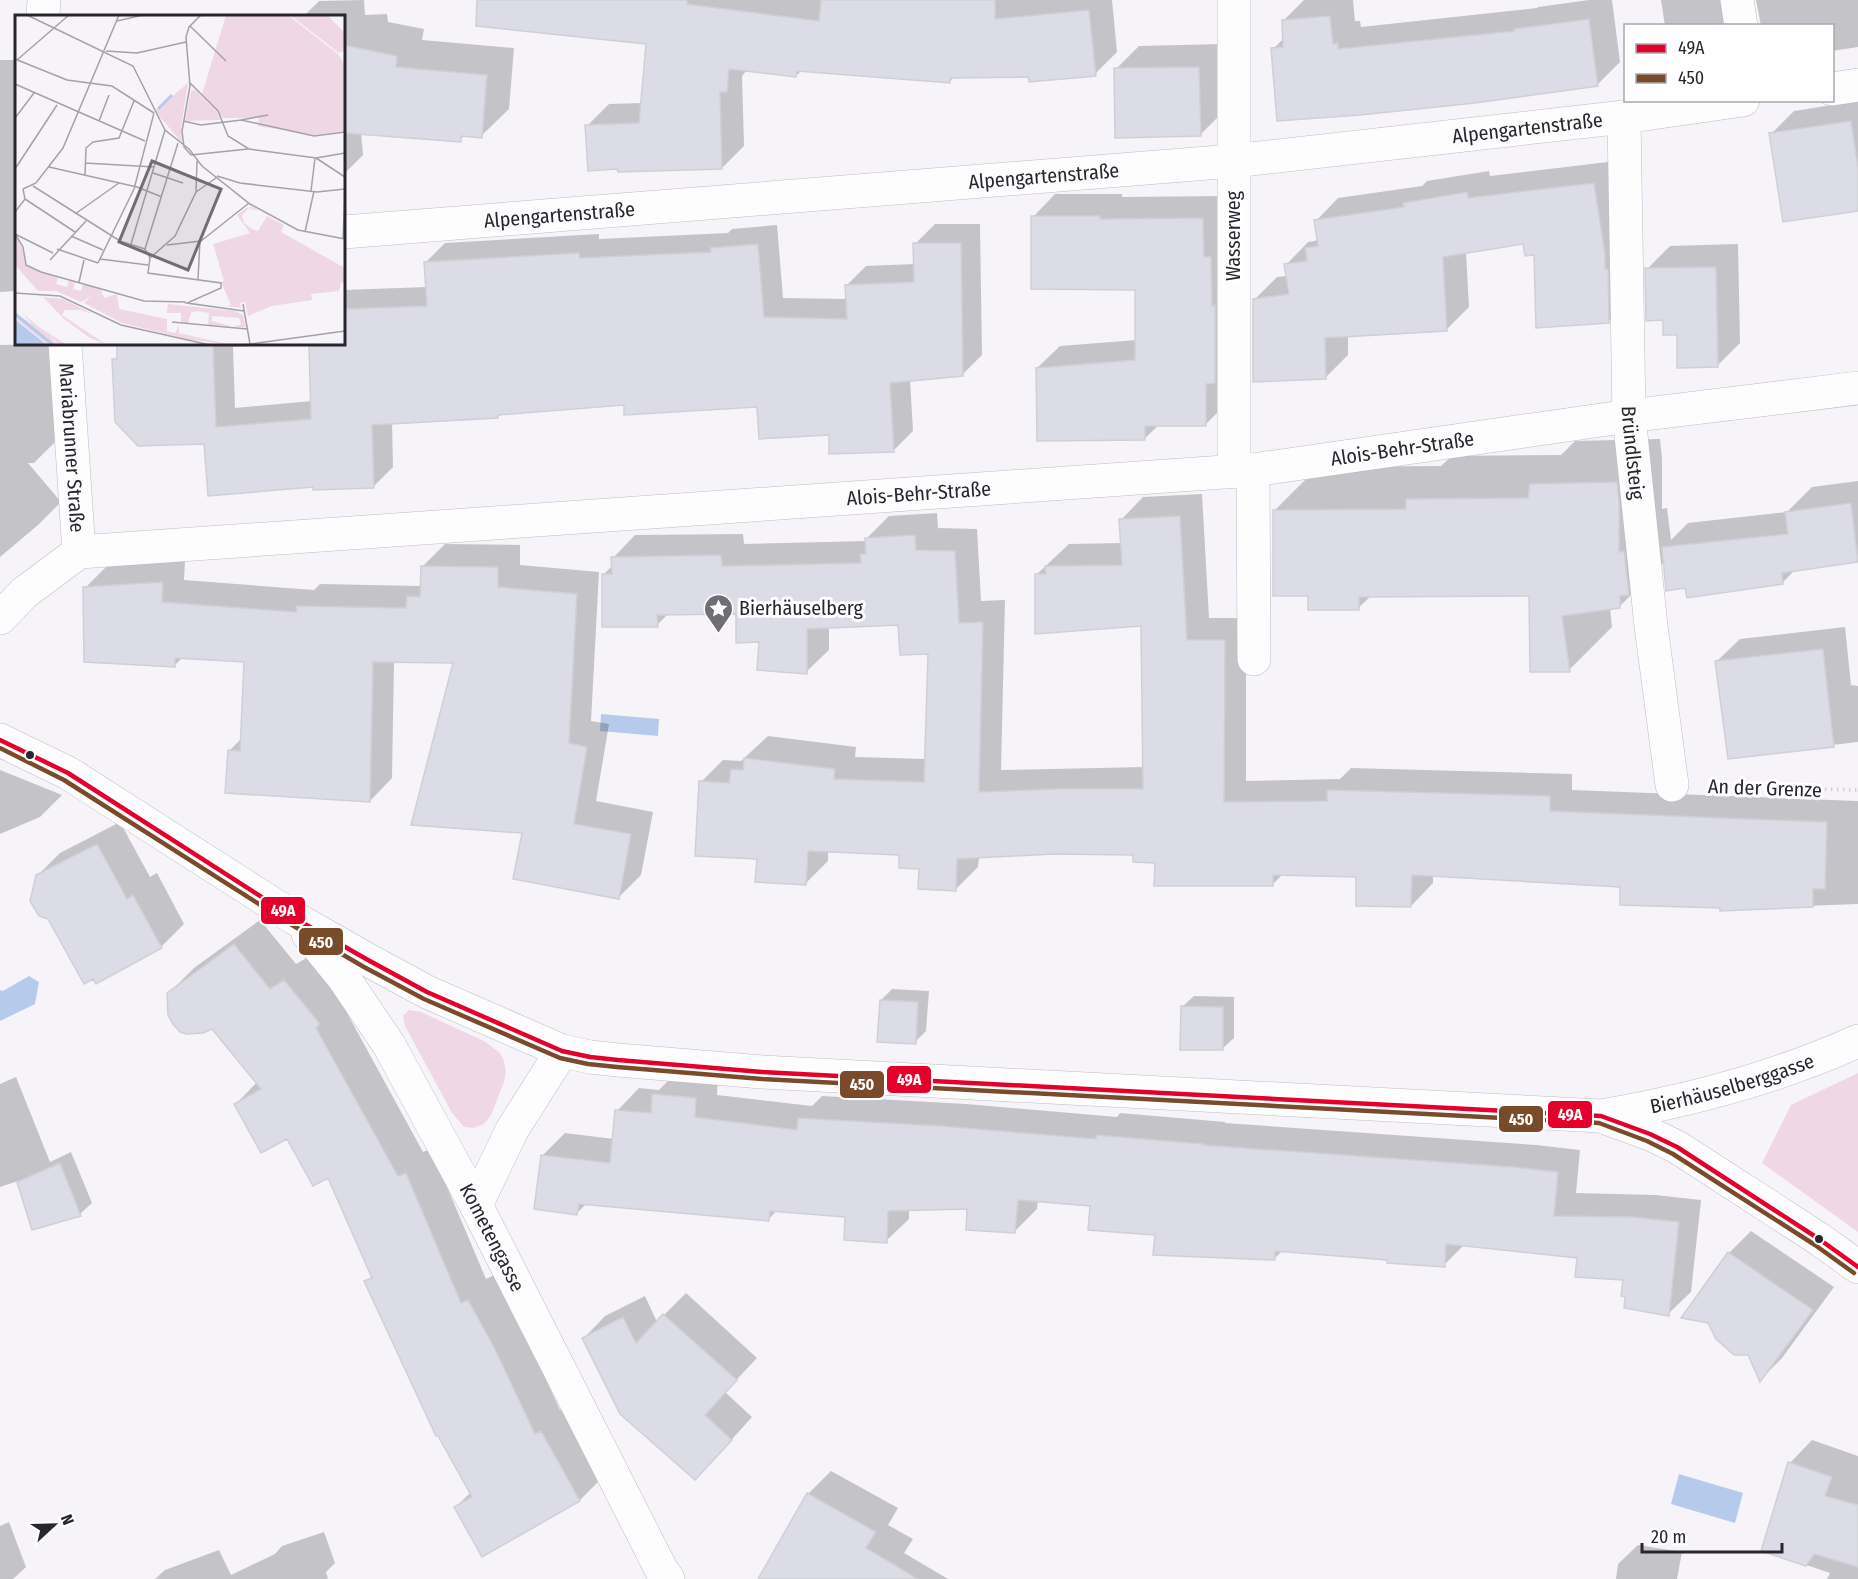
<svg xmlns="http://www.w3.org/2000/svg" width="1858" height="1579" font-family="'Fira Sans Condensed',sans-serif">
  <style>
    .green { fill: #f0d7e6 }
    .water { fill: #b6cbeb }
    .shadow { fill: #0003 }
    .building { fill: #dcdce7; stroke: #d0cfd6; stroke-width: 1.5 }
    .lines { fill: none; stroke-linecap: round; stroke-linejoin: round }
    .minor-casing { stroke: #bebcc3; stroke-width: 34 }
    .path { stroke: #d3d2d5; stroke-width: 4; stroke-dasharray: 1.5 4.5; stroke-linecap: butt }
    .minor { stroke: #fefdfe; stroke-width: 33 }
    .bus-1-casing { stroke: #fff; stroke-width: 9 }
    .bus-2-casing { stroke: #fff; stroke-width: 9 }
    .bus-1 { stroke: #e4002b; stroke-width: 4.5 }
    .bus-2 { stroke: #7a4b2a; stroke-width: 4.5 }
    .bus-dot { fill: #28252e; stroke: #fff; stroke-width: 2 }
    .labels { text-anchor: middle; stroke-width: 6; stroke-linejoin: round; paint-order: stroke }
    .street-label { font-size: 20px; fill: #28252e; stroke: #fff }
    .poi-label { font-size: 20px; fill: #28252e; stroke: #fff; text-anchor: start }
    .inset-river { fill: none; stroke: #b6cbeb; stroke-width: 3 }
    .inset-road { fill: none; stroke: #a4a1a8; stroke-width: 1.5 }
    .view { fill: #706d75; fill-opacity: 0.15; stroke: #706d75; stroke-width: 3 }
    .inset-edge { fill: none; stroke: #28252e; stroke-width: 3 }
    .line-badge { stroke: #fff; stroke-width: 2 }
    .badge-label { font-size: 16px; text-anchor: middle; font-weight: bold; fill: #fff }
  </style>
  <rect width="100%" height="100%" fill="#f6f4f9"/>
  <path class="green" d="M409,1010l12,2 63,29 16,12 4,8 2,11 -2,10 -13,33 -7,9 -10,4 -10,-1 -12,-14 -47,-87 -2,-10z
    M1858,1073v159l-96,-69 29,-58z"/>
  <path class="water" d="M601,714l58,5 -1,17 -58,-5z
    M29,976l10,6 -4,22 -35,17v-31l3,1z
    M1679,1474l64,19 -8,30 -64,-19z"/>
  <path class="shadow" d="M364,0l1,15 22,-1 1,8 36,7 -2,11 92,8 -5,61 -28,27 -16,-1 -5,5 -99,-8 2,23 -19,19v-158h-40l15,-15z
    M528,0h584l5,52 -22,22 -140,2 -5,5 -148,-11 -6,6 -48,-7 -6,7 2,70 -22,22 -135,-42 22,-22 33,-1 6,-61z
    M1304,0h49l2,21h5l1,6 176,-19 1,-1 51,-7h23l8,62 -23,23 -324,-36 11,-11 -1,-17z
    M1661,0h74l1,26h-71z
    M1756,0h102v47l-26,4v-25h-71z
    M1222,44l1,68 -23,23 -84,-66 23,-23z
    M0,60h16v231l-16,1z
    M1858,101v108l-87,-75 23,-23z
    M1616,161l15,138 -23,23 -84,-79 -58,9 3,55 -23,23 -98,5v20l-23,23 -71,-78 23,-23 10,-1 -1,-11 22,-23 7,-1 3,-3 -2,-17 22,-23 84,-12 5,-5 62,-10 1,5z
    M1055,194h67v3l103,-1 3,206 -23,23h-46l-15,14 -107,-71 23,-22 77,-6 -1,-52 -103,-71z
    M935,224h45l2,131 -20,20 -52,4 3,52 -20,20 -63,-18 -72,-28 -133,-2 -124,11 -3,3 -106,5 1,45 -20,20 -59,-2 -109,-43 -91,-82 5,-5 -1,-11h176l-61,3 2,61 77,-7 -1,-57h33v-54l83,-3 -2,-24 20,-20 154,-9v5l129,-6 4,-4 45,-4 6,73 64,1v-14l19,-19 49,-2v-20z
    M1738,244l2,99 -23,23 -38,-32 -15,-16 -17,-49 23,-23z
    M52,344l5,96 -23,23h-6l33,39 -23,23 -38,32v-212z
    M1660,439l2,20v50l5,-1 4,32 17,-17 99,-11 25,-25 46,-6v80l-62,8 -14,14 -95,4 -22,-26 -46,46 -9,1 2,19 -43,43 -38,-76 -160,2 -13,12 -49,-14 -34,-84 43,-43 123,-1 11,-10 109,-1 14,-14z
    M1202,494l7,124h37v163l94,-2 11,-11 221,6v16l286,11v103l-137,5 1,-3 -100,-20 -189,-11v8l-22,23 -53,-30 -75,-2 -11,11 -116,-24 -22,-7 -80,-1 -75,4 -1,10 -22,22 -55,-36 -73,-2v10l-23,23 -47,-26 -57,-76 22,-22 18,1 27,-25 88,11 -1,10 71,2 3,-106 -30,-29 -70,3v23l-23,22 -46,-31 -22,-28h-69l-12,12 -54,-50 10,-10v-7l22,-23 108,-1 1,10 123,-3v-3l22,-22 48,-3 1,15 39,1 4,72 24,-1 -4,170 143,-3 -1,-143 -107,-49 33,-31 53,-1 -1,-23 22,-23z
    M445,544l75,1v20l79,7 -8,149 18,3 -13,77 57,11 -12,63 -23,23 -94,-66 -69,-170 -61,-1 -2,117 -22,23 -141,-50 13,-13 4,-77 -63,-4 -9,9 -89,-78 23,-23 77,-4 -1,19 130,10 6,-6 99,2 2,-2 1,-17z
    M1845,627l6,58 7,1v56l-129,15 -12,-96 23,-22z
    M0,770l62,25 -22,22 -40,17z
    M120,822l30,55 7,-4 27,51 -22,22 -65,36 -60,-106 23,-23z
    M260,920l36,44 14,-8 31,46 82,150 8,-3 55,130 8,-4 25,46 41,89 7,-3 38,68 -25,25 -97,55 -28,-47 16,-16 -105,-210 6,-6 -43,-100 -41,-39 -52,-33 21,-22 -45,-55 -43,-34 25,-25z
    M892,989l37,2 -3,40 -11,11 -34,-42z
    M1194,996l40,1v41l-12,11 -40,-42z
    M676,1073l42,3 -1,19 95,11 10,-10 144,8 151,13 3,-4 105,9v1l311,22 44,5 -4,43 79,2 46,5 -10,92 -23,22 -43,-36 -47,-22 -113,-12 -21,21 -55,-6 -106,-9 -9,9 -118,-25 -65,-30 -53,-4 -1,9 -23,23 -45,-24 -60,1v10l-23,22 -39,-25 -70,-6 -9,10 -181,-17 -10,10 -35,-57 23,-23 49,6 3,-28 22,-23 20,2z
    M16,1077l34,85 21,-10 21,51 -12,11 -47,14 -15,-47 -18,6v-103z
    M1751,1231l83,56 -52,71 -22,22 -12,-26 -39,-33 20,-68z
    M686,1293l71,65 -32,34 27,25 -36,40 -132,-119 21,-22 40,-20 12,26z
    M1812,1440l46,16v123h-31l3,-6 -67,-23 27,-87z
    M831,1471l67,37 -10,17 25,14 -9,14 44,26h-168l28,-85z
    M9,1522l17,45 -13,12h-13v-53z
    M324,1532l11,31 -9,9 2,7h-173l10,-9 54,-20 12,25 44,-21 7,-8z
    M1638,1545l44,7 -5,27h-61l2,-15z"/>
  <path class="building" d="M477,0h210v4l132,17 2,-21h174v19l94,-9 7,66 -67,6 -1,-5 -78,1v5l-153,-12 -1,6 -67,-8 -2,23h-7l2,77 -104,3 -1,-3 -29,2 -3,-46 54,-2 7,-79 -170,-18z
    M1330,16l3,28 5,-1v6l176,-18v-2l75,-10 9,67 -123,17 -115,12 -83,6 -6,-73 12,-1 -1,-27z
    M344,45l53,11 -1,11 91,8 -5,63 -21,-2v6l-117,-9z
    M1199,67l2,69 -86,2 -1,-70z
    M1851,121l7,47v43l-75,11 -14,-89z
    M1594,183l11,72v14h3l1,54 -73,5 -2,-73 -9,1 -2,-12 -80,13 4,74 -122,7 1,41 -73,3v-83l36,-5 -5,-30 23,-3 -2,-13 13,-2 -4,-26 90,-13 -1,-4 64,-11 1,6z
    M1031,216h69v3l103,-1 1,39h7l1,49 3,-1v78l-9,1v42h-61v14l-108,1 -1,-73 99,-8v-70l-104,-1z
    M913,243h48l2,133 -73,7 4,69 -65,2v-19l-70,4 -2,-32 -133,8v-10l-126,10v3l-126,7 2,63 -61,2v-3l-105,9 -4,-52 -66,2 -23,-24 -3,-63h5v-15h96l3,83 95,-8 -2,-75h35v-35l83,-3 -3,-44 155,-9 1,5 131,-6 -1,-4 48,-4 6,73 83,2 -2,-34 69,-3z
    M1716,267l2,100 -41,1v-33h-14v-15l-17,1 -1,-53z
    M1617,482l2,22v48l5,-1 5,44 -9,1v12l-58,8 8,56h-40l-1,-76 -170,1v13h-51v-14h-35v-86l133,-1v-10l122,-1 2,-14z
    M1851,503l7,59 -76,11 1,11 -96,14 -2,-10 -19,3 -4,-44 126,-13 -3,-22z
    M1180,516l7,124h38l-1,162 103,-1v-11l223,6v15l277,11 -2,67h-12v18l-93,4v-3l-100,-3v-18l-208,-12 -1,32 -55,-1v-29l-83,-2v11h-119l1,-23 -22,-1v-7l-79,-1 -97,5 -1,32 -38,-2 1,-20 -20,-1v-13l-91,-4 -2,34 -51,-3 2,-23 -62,-3 4,-75 30,2 2,-14 12,1 1,-12 91,11 -1,10 90,3 4,-128 -28,1 -2,-30 -91,4v45l-50,-4 2,-28 -23,1v-29l-79,1 1,12h-56v-53h10l-1,-17 110,-2 1,11 139,-3 -1,-9h6l-1,-16 50,-3 1,15 39,1 4,72 24,-1 -4,170 76,-3h88l-2,-163 -106,8v-60h11l-1,-8 77,-1 -3,-46z
    M421,566l77,1v20l79,7 -8,149 18,4 -13,77 57,10 -12,65 -106,-20 9,-46 -111,-8 42,-162 -80,-1 -3,140 -145,-9 3,-43 12,1 4,-89 -69,-4v9l-91,-5 -1,-75 80,-5 -1,20 135,10 -1,-6 110,2 1,-12 13,1z
    M1823,649l11,98 -106,12 -13,-98z
    M97,844l30,55 6,-4 29,53 -66,36 -3,-5 -9,5 -36,-65 -9,-3 -9,-15 6,-26z
    M234,944l36,45 14,-9 36,44 -4,4 82,148 8,-3 55,130 7,-3 26,47 41,87 6,-3 39,70 -98,56 -28,-50 18,-10 -34,-61h-2l-72,-155 8,-3 -44,-100 -15,8 -26,-47 -26,14 -27,-49 27,-15 -49,-60 -9,4 -16,1 -7,-2 -7,-8 -5,-9 -1,-22z
    M880,1000l38,2 -2,42 -39,-2z
    M1181,1006l42,1v43h-43z
    M652,1094l44,4 -1,19 102,13 1,-12 144,8 154,13v-4l107,9v1l310,22 45,5 -4,44 78,1 47,5 -10,94 -45,-8 1,-11 -4,-1 2,-16 -48,-3 2,-19 -131,-14 -1,23 -58,-4v-3l-112,-9v9l-122,-5 2,-20 -67,-5 2,-24 -72,-6 -3,33 -49,-3 1,-21 -79,2 -1,32 -43,-3 1,-23 -75,-6 -1,10 -190,-17 -2,11 -43,-6 7,-54 69,8 5,-53 36,3z
    M60,1163l21,53 -49,14 -15,-48z
    M1728,1252l85,58 -53,72 -12,-27h-14l-18,-16 -8,-16 -27,-5z
    M663,1314l74,66 -32,35 27,25 -37,40 -75,-66 -38,-76 41,-21 13,26z
    M1788,1462l44,15 -7,19 33,9v62l-44,-13 -8,12 -45,-15z
    M807,1493l69,39 -10,16 52,31h-160z"/>
  <g class="lines">
    <defs>
      <g id="minor">
        <path d="M1737,0l4,26"/>
        <path d="M43,16l1,-16"/>
        <path d="M1832,89l26,-4"/>
        <path id="s1" d="M1624,117l5,299 22,210 21,159"/>
        <path id="s2" d="M344,232l889,-71 391,-44 119,-17"/>
        <path id="s3" d="M65,344l14,208"/>
        <path d="M1253,470l1,189"/>
        <path d="M1234,472v-472"/>
        <path id="s4" d="M0,618l24,-25 55,-41 1174,-82 376,-54 229,-28"/>
        <path id="s5" d="M0,740l68,33 228,146 72,41 59,32 135,59 28,6 28,3 144,12 839,44c88,-15 175,-38 257,-75"/>
        <path id="s6" d="M308,934l35,43 46,68 87,160 186,366 6,8"/>
        <path d="M1603,1117l47,17 27,13 142,92 39,28"/>
        <path d="M476,1205l36,-75 50,-79"/>
      </g>
    </defs>
    <use href="#minor" class="minor-casing"/>
    <path class="path" d="M1711,786l147,4"/>
    <use href="#minor" class="minor"/>
    <defs>
      <path id="bus-1" d="M0,740l68,33 228,146 72,41 59,32 135,59 28,6 28,3 144,12 839,44 49,18 27,13 142,92 39,28"/>
      <path id="bus-2" d="M0,748l64,32 228,145 72,42 60,32 136,59 28,6 29,3 145,12 837,44 48,18 26,13 142,91 39,28"/>
    </defs>
    <use href="#bus-1" class="bus-1-casing"/>
    <use href="#bus-2" class="bus-2-casing"/>
    <use href="#bus-1" class="bus-1"/>
    <use href="#bus-2" class="bus-2"/>
  </g>
  <defs>
    <symbol id="sight-pin" viewBox="-11 -11 22 30"><path d="M0 17L-7.5 6A9.5 9.5 0 1 1 7.5 6Z" fill="#706d75" stroke="#fff"/><path d="M0-6L1.8-2.2L6-1.7L2.9 1.2L3.7 5.4L0 3.3L-3.7 5.4L-2.9 1.2L-6-1.7L-1.8-2.2Z" fill="#fff"/></symbol>
  </defs>
  <g fill-rule="evenodd">
    <use href="#sight-pin" x="702" y="592" width="33" height="45"/>
  </g>
  <g class="bus-dot">
    <circle cx="30" cy="755" r="5"/>
    <circle cx="1819" cy="1239" r="5"/>
  </g>
  <g class="labels">
    <g class="street-label">
      <text dy="7" stroke="none"><textPath href="#s2" startOffset="1188">Alpengartenstraße</textPath></text>
      <text dy="7" stroke="none"><textPath href="#s2" startOffset="702">Alpengartenstraße</textPath></text>
      <text dy="7" stroke="none"><textPath href="#s2" startOffset="216">Alpengartenstraße</textPath></text>
      <text transform="translate(1233 236) rotate(-90)" y="7">Wasserweg</text>
      <text dy="7" stroke="none"><textPath href="#s3" startOffset="104">Mariabrunner Straße</textPath></text>
      <text dy="7" stroke="none"><textPath href="#s4" startOffset="1431">Alois-Behr-Straße</textPath></text>
      <text dy="7" stroke="none"><textPath href="#s1" startOffset="336">Bründlsteig</textPath></text>
      <text dy="7" stroke="none"><textPath href="#s4" startOffset="945">Alois-Behr-Straße</textPath></text>
      <text transform="translate(1765 788) rotate(2)" y="7">An der Grenze</text>
      <text dy="7" stroke="none"><textPath href="#s5" startOffset="1820">Bierhäuselberggasse</textPath></text>
      <text dy="7" stroke="none"><textPath href="#s6" startOffset="356">Kometengasse</textPath></text>
    </g>
    <g class="poi-label">
      <text x="739" y="615">Bierhäuselberg</text>
    </g>
  </g>
  <g transform="translate(15 15)">
    <rect width="330" height="330" fill="#f6f4f9"/>
    <path d="M211,0h62l50,39 7,11v66l-31,4 -56,-9 1,-8h-36l-21,-24zM275,0h37l18,18v17l-6,3zM173,68l-7,44 1,16 -27,-32zM180,75l22,22 3,8 -35,1 6,-30zM238,192l5,4 -9,-3 -7,7 2,8 8,6 6,2 9,-15 17,9 -3,7 64,36v15h-4l-2,8 -28,3 1,6 -40,6 -24,10 -3,-14 -5,1 1,5 -15,-2 5,-1 -10,-23 3,-1 -11,-37 37,-11 -13,-18 9,-7zM0,221l8,14 2,15 33,13 -2,6 11,3 2,-6 6,2 -2,6 8,2 2,-7 17,4 4,10 13,-4 2,15 48,10v12l8,2 4,-8v8l48,11 -36,-4 -69,-17 -38,-20 8,-7 -11,6 -25,-11h-18l-23,-26zM28,282l20,2 30,15 -13,-4h-15l-3,5 45,30 -17,-7 -26,-19zM153,289l67,7 8,4 3,12h-12l7,-3 -2,-6 -27,-2v5l19,5 -23,-1 1,-12 -12,-2 -6,2 -3,10 -7,-1v-9h-14zM6,297l18,15 28,18h-8l-10,-10 8,10h-9l-31,-25 2,-5 14,10z" fill="#f0d7e6"/>
    <path d="M0,305l2,1 30,24h-32z" fill="#b6cbeb"/>
    <path class="inset-river" d="M143,94l14,-14M0,299l38,31"/>
    <path class="inset-road" d="M12,0l106,51 32,64 24,19 13,17 48,38 48,26 47,9M102,6l26,-6M175,11l36,35M91,36l31,2 49,-11M0,44l52,21 45,6 42,27M2,45l52,-45M174,67l29,29 10,25 21,13 67,9 29,-5M0,69l130,57M0,103l19,-25M226,105l27,-5M84,106l10,-26M168,106l18,4 40,-5 73,16 31,-4M176,140l-7,-8 -2,-16 8,-45 -4,-49 3,-10 12,-12M176,140l57,-6M301,143l29,19M182,146l-1,31 -21,44 -25,22 -2,15 73,10v5l-34,15 57,8M70,148l69,4M34,152l88,20 25,10M0,154l42,-64M138,158l30,10M70,160l1,-27 7,-6 26,-4 15,-37M202,161l23,7 77,9 28,-3M18,171l87,55 25,8M8,174l13,-6 27,-35 56,-133M296,176l4,-33M181,177l20,-14M10,184l50,33M0,197l10,-13 -2,-10M60,199l44,-31M290,217l9,-41M0,219l8,13 3,18 15,7 103,29 42,1M0,219l38,19M56,221l32,14M328,223l2,-42M116,229l34,-114M152,230l34,-4 48,-38M42,234l41,14M135,243l-5,-9 33,-106M85,244l48,6M35,245l36,-39M83,248l36,-74 20,-76M183,264l2,-38M64,267l5,-22M0,278l45,3 61,29 89,20M228,289l7,40M157,307l75,7M229,330l101,-14"/>
    <path class="view" d="M137,146l69,28 -33,81 -69,-28z"/>
    <rect width="330" height="330" class="inset-edge"/>
  </g>
  <g class="line-badge">
    <rect x="260" y="896" width="46" height="29" rx="6" fill="#e4002b"/>
    <rect x="298" y="927" width="46" height="29" rx="6" fill="#7a4b2a"/>
    <rect x="886" y="1065" width="46" height="29" rx="6" fill="#e4002b"/>
    <rect x="839" y="1070" width="46" height="29" rx="6" fill="#7a4b2a"/>
    <rect x="1547" y="1100" width="46" height="29" rx="6" fill="#e4002b"/>
    <rect x="1498" y="1105" width="46" height="28" rx="6" fill="#7a4b2a"/>
  </g>
  <g class="badge-label">
    <text x="283" y="916">49A</text>
    <text x="321" y="948">450</text>
    <text x="909" y="1085">49A</text>
    <text x="862" y="1090">450</text>
    <text x="1570" y="1120">49A</text>
    <text x="1521" y="1125">450</text>
  </g>
  <rect x="1624" y="24" width="210" height="78" fill="#ffffff" stroke="#a9a8ab" stroke-width="1.5"/>
  <rect x="1636" y="44" width="30" height="9" fill="#e4002b" stroke="#a9a8ab" stroke-width="1.5"/>
  <text x="1678" y="54" font-size="18" fill="#28252e">49A</text>
  <rect x="1636" y="74" width="30" height="9" fill="#7a4b2a" stroke="#a9a8ab" stroke-width="1.5"/>
  <text x="1678" y="84" font-size="18" fill="#28252e">450</text>
  <g transform="translate(54 1525) rotate(68)" stroke="#ffffff" stroke-width="4.5" paint-order="stroke">
  <path d="M0-4.5L10 22L0 15L-10 22Z" fill="#28252e"/>
  <text y="-9" font-size="16" font-weight="bold" text-anchor="middle" fill="#28252e">N</text>
  </g>
  <path d="M1642 1543v9h140v-9" fill="none" stroke="#28252e" stroke-width="3"/>
  <text x="1651" y="1543" font-size="18" fill="#28252e" stroke="#ffffff" stroke-width="4.5" paint-order="stroke">20 m</text>
</svg>
